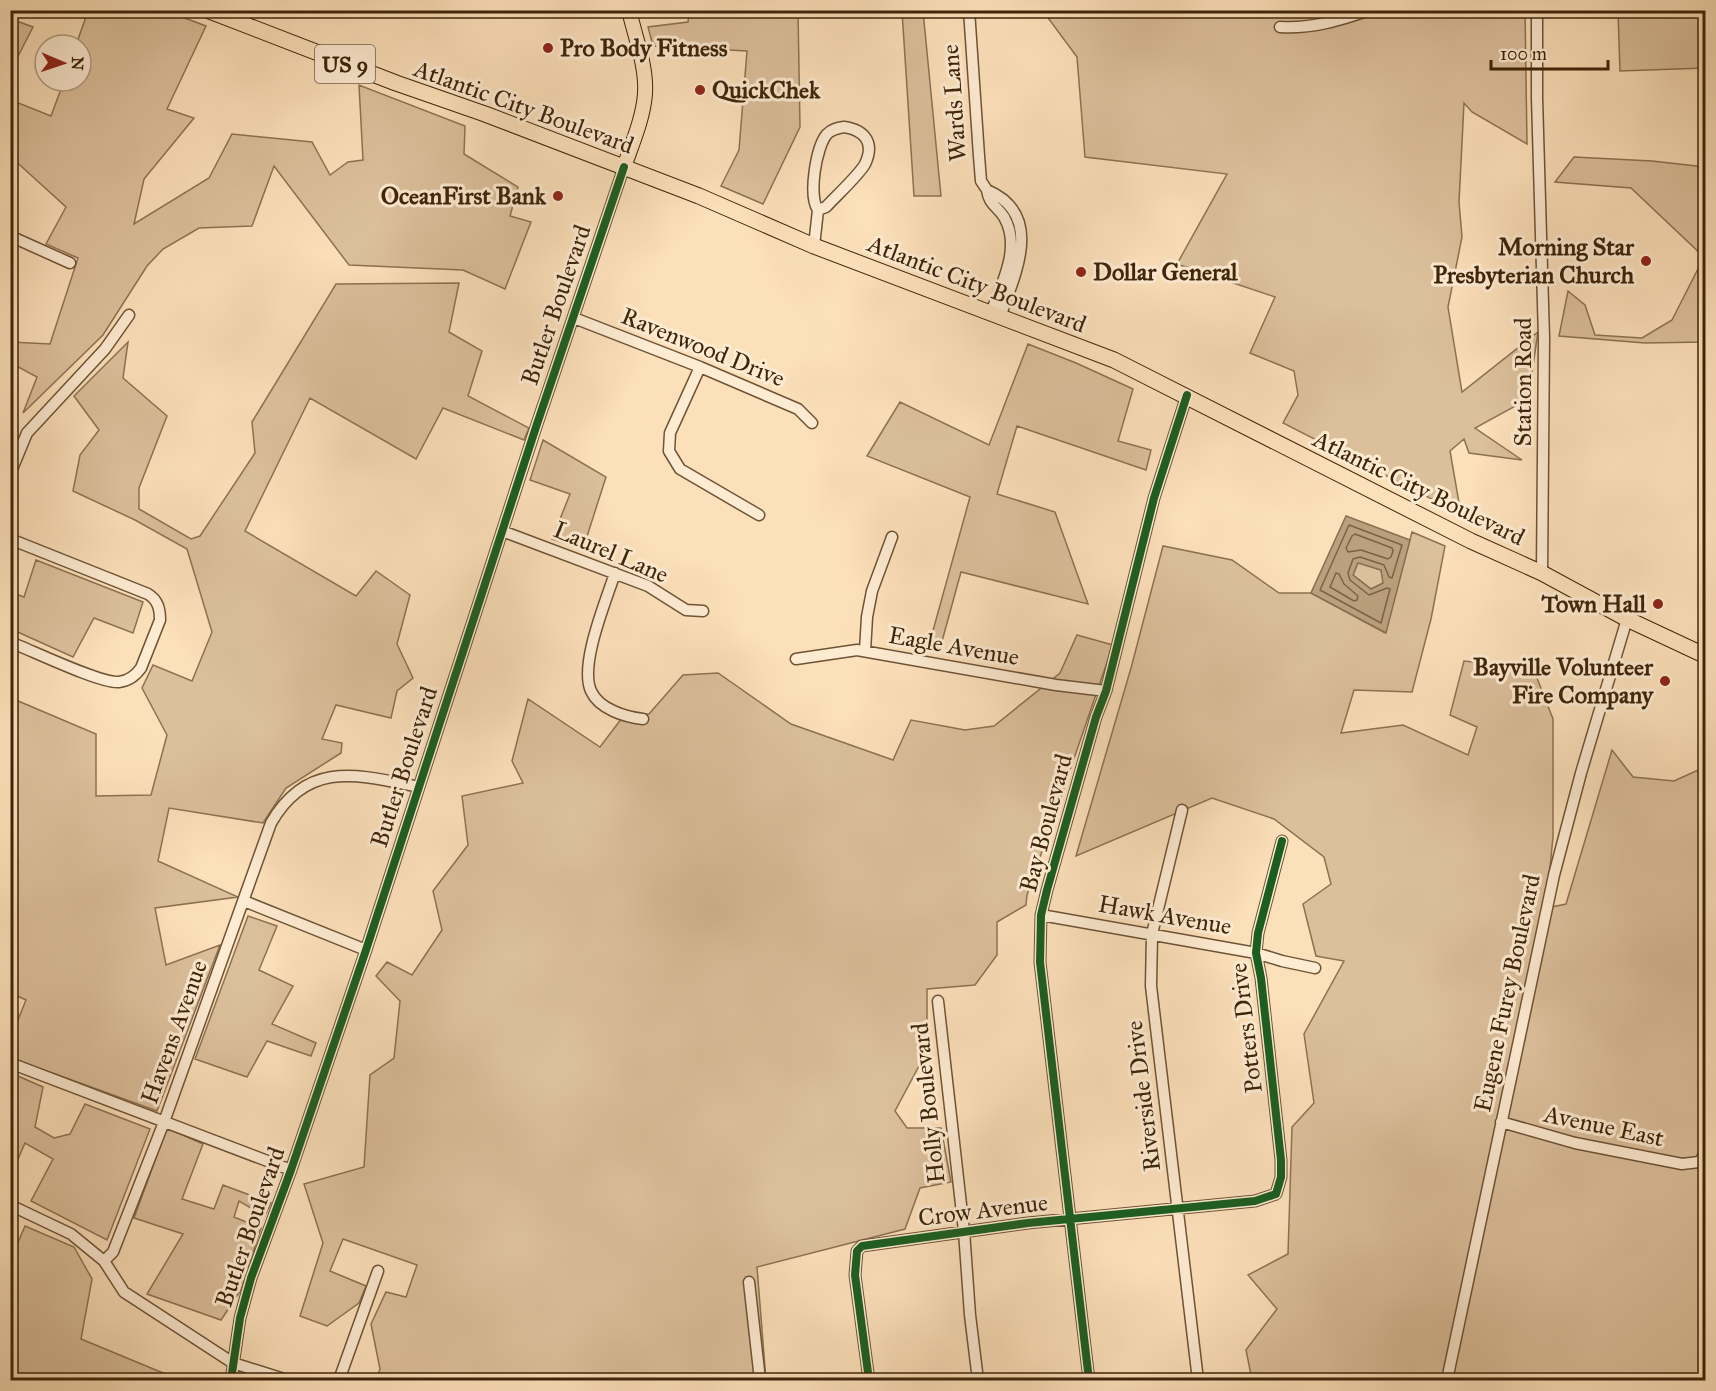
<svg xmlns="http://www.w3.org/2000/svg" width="1716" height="1391" font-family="'IM FELL Great Primer',serif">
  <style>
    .green { fill: #dcc09c; stroke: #8d7252; stroke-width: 1.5 }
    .water { fill: #bba07e; stroke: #896e4f; stroke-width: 1.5; fill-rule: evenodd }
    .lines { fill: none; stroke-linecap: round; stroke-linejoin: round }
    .shore { stroke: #7c6244; stroke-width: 1.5 }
    .minor-casing { stroke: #6e5335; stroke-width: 13 }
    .major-casing { stroke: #3e2409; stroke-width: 16 }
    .highway-casing { stroke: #3e2409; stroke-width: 17 }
    .minor { stroke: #fdebd2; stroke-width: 10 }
    .major { stroke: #fce0ba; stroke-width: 14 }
    .highway { stroke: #fce0ba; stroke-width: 15 }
    .cycleway-casing { stroke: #fdebd2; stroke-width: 11 }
    .cycleway { stroke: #1b5e20; stroke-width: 8 }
    .poi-dot { fill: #8f2418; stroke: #fdebd2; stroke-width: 2 }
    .labels { text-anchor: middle; stroke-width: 6; stroke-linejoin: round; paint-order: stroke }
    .shield { fill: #fdebd2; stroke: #776045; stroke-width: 1.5 }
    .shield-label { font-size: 22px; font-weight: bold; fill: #3e2409 }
    .poi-label { font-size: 24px; font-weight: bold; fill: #3e2409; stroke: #fdebd2; text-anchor: end }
    .street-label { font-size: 24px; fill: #3e2409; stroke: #fdebd2 }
  </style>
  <rect width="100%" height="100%" fill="#fce0ba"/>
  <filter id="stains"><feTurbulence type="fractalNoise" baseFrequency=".00333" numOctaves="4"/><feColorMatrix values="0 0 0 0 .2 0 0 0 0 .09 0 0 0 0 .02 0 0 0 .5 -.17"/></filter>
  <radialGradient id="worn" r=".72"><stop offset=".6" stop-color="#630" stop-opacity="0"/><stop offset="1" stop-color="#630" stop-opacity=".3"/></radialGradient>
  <path class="green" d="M88,11h78l40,15 -39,83 27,9 -50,61 -10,45 75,-46 23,-44 80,8 18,33 18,-13 15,-2 -4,-75 106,41 -1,28 54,33 -8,29 21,6 -26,67 -42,-19 -114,-5 -75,-99 -22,60 -53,2 -36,21 -16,17 -44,69 -80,78 14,-36 -26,-14v-21l39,2 28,-86 -32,-14 20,-37 -55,-50v-57l40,16 13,-35h17v-36h-5z
    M689,11h109l2,116 -37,77 -42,-18 18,-36 8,-99 -94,-5 -5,-19 40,-5z
    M902,11h21l18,185h-27z
    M1043,11h482l2,133 -55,-32 -8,-9 -5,99 3,35 -14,70 14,85 76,-60 -10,67 -53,29 47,32 -53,-7 -5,-14 -14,12 11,63 -178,-91 15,-28 -4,-24 -44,-18 25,-56 -98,-33 50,-90 -142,-17 -8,-100z
    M1618,11h87v57l-85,3z
    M11,19l22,8 -22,43z
    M1574,157l78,4 53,6v175l-60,1 -86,-7 9,-45 17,14 10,30 47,3 30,-18 32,-63 -73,-69 -76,-6z
    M459,283l-10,49 33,19 -14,45 61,32 -5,12 -81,-32 -27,51 -106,-61 -65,133 111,65 20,-25 34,24 -13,49 16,34 -16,13 -6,27 -55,-13 -14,34 20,4 -1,10 -55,35 -23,35 -94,-15 -11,53 80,36 -83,11 11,57 54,-20 -63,166 -146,-53v-21l15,-37 -15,-7v-114l7,-17 -8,-3 1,-161 85,36v62l55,-1 16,-60 -25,-47 11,-23 39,16 20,-49 -25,-83 -52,-29 -62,-29 7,-36 19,-25 -25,-34 54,-54 -5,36 44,38 -28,72v21l52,30 9,-3 55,-83 -3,-31 84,-138z
    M1028,344l48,19 57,26 -15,52 33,9 -5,20 -129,-44 -20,68 58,18 33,92 -127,-32 -20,73h-12l41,-148 -103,-41 33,-54 89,43z
    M543,440l63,37 -23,72 -31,-10 18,-45 -40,-14z
    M1412,532l33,14 -14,73 -19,73 -58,-2 -13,43 62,-8 65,30 9,-28 -27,-12 14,-54 69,7 20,51v118l-7,71 20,-4 46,-154 21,27 41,4 31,-14v613h-453l-6,-30 31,-41 -29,-34 40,-21 4,-127 22,-24 -10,-69 40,-73 -28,-5 -13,-52 28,-20 -7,-27 -50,-38 -62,-21 -136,58 55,-188 32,-122 69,14 47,33h32l74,40z
    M36,560l107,42 -10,31 -39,-15 -21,39 -62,-28v-37l13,5z
    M1358,562l23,8 3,13 -13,6 -18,-14z
    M1077,635l36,10 -86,250 -1,10 -29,17v33l-22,30 -48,4v62l-32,60 12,17h34l10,54 -31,6 -15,41 -148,38 9,113h-390l4,-11 -9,-45 15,-32 20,5 11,-32 -74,-26 -13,32 36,15 -7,17 -32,23 -27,-10 23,-73 -19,-59 60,-17 6,-92 24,-17 6,-57 -24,-25 11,-14 25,13 30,-45 -9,-39 35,-46 -6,-49 61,-13 -11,-22 16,-62 72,48 25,-33h24l34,-39 35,-2 73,51 102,36 18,-40 54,10 29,-4 66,-53z
    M248,916l29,10 -18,44 34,16 -21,38 44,19 -5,13 -44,-15 -20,36 -52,-18z
    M11,1073l32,14 -8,40 19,11 16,-4 15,-30 65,25 -43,111 -76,-39 22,-42 -28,-16 -14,32z
    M167,1128l36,16 -21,55 32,10 9,-24 48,18 -6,13 -26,-15 -5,16 27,11 -20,62 -20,30 -74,-26 36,-60 -49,-16z
    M25,1226l49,21 18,32 -11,60 99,41h-169v-121z"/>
  <path class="water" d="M1346,516l64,24 -24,93 -75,-40zM1358,563l23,7 2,13 -12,6 -18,-14z"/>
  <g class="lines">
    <path class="shore" d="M1349,525l53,20 -10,33 -3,-1 -5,-12 -24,-8 -7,2 -5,14 2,7 19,15 18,-7 3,1 -9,34 -61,-33z
      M1355,534l37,14 1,3 -2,6 -3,2 -27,-9 -13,2 -2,-4 6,-12z
      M1336,573l3,1 5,10 14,12 -1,4 -3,1 -24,-14z"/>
    <defs>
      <path id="minor" d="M969,10l10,146 2,25 6,9
        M1537,10v88l7,240 -2,235
        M1280,27c33,2 60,-7 90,-17
        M844,127c21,3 31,16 21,37 -6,11 -29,32 -39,43l-8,3c-10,-14 -2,-63 9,-76 5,-5 11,-6 17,-7z
        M10,236l60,27
        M814,246l4,-36
        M991,313c10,-29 31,-65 13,-96 -7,-11 -15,-12 -17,-27 58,25 28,84 13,127
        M574,318l126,49 98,42 14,14
        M700,367l-30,66 -1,18 11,18 79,46
        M10,474l17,-41 78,-84 24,-34
        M502,531l146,55 38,24 17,1
        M10,539l138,55c10,6 12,15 12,26l-19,48c-5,7 -12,13 -22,14 -18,2 -88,-32 -109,-40
        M615,573c-9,28 -36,92 -24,118 8,18 34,26 52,28
        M865,651l2,-34 5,-26 20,-54
        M796,659l61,-9 199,35 50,6
        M1182,810l-30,124 -1,52 47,394
        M244,901l122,49
        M1041,915l215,38 26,8 33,7
        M938,1001l26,230 6,84 8,65
        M10,1063l281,107
        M1501,1122l74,21 107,21 17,-2 7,-9
        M10,1205l61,29 33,27 20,31 109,71 54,17
        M104,1261l9,-9 51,-130 107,-299c37,-64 88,-48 148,-36
        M749,1282l11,98
        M231,1380l9,-62 11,-40 40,-108 75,-220 170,-523 88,-260
        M339,1380l39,-109
        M869,1380l-14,-105 2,-24 5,-5 166,-23 227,-22 21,-7 5,-17v-17l-20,-182 -5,-25 2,-20 24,-92
        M1089,1380l-49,-418 1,-47 6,-25 49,-173 10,-26 48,-193 33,-103
        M1447,1380l107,-505 27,-102 46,-154"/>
      <path id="major" d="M624,167c8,-23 19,-48 21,-73 2,-27 -10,-57 -16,-84"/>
      <path id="highway" d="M207,10l189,73 89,31 214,82 115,50 300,114 357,181 71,32 85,46 79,37"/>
    </defs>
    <use href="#minor" class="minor-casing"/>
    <use href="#major" class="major-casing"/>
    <use href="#highway" class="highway-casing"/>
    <use href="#minor" class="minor"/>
    <use href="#major" class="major"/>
    <use href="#highway" class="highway"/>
    <defs>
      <path id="cycleway" d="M231,1380l9,-62 11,-40 40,-108 75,-220 170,-523 88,-260
        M869,1380l-14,-105 2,-24 5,-5 166,-23 227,-22 21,-7 5,-17v-17l-20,-182 -5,-25 2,-20 24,-92
        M1089,1380l-49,-418 1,-47 6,-25 49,-173 10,-26 48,-193 33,-103"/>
    </defs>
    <use href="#cycleway" class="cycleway-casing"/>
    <use href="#cycleway" class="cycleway"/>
  </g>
  <g class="poi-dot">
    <circle cx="548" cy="48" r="6"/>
    <circle cx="700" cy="90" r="6"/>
    <circle cx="558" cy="196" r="6"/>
    <circle cx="1646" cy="261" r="6"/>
    <circle cx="1081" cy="272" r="6"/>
    <circle cx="1658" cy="604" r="6"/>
    <circle cx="1665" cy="681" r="6"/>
  </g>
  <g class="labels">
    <rect class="shield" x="315" y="45" width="60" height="38" rx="4.5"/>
    <g class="shield-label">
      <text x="345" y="72">US 9</text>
    </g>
    <g class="poi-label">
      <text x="560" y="56" text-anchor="start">Pro Body Fitness</text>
      <text x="712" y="98" text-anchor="start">QuickChek</text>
      <text x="546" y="204">OceanFirst Bank</text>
      <text x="1634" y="255">Morning Star<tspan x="1634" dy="28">Presbyterian Church</tspan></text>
      <text x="1093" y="280" text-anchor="start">Dollar General</text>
      <text x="1646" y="612">Town Hall</text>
      <text x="1653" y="675">Bayville Volunteer<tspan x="1653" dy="28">Fire Company</tspan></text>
    </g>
    <g class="street-label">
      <text transform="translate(954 103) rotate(-94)" y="8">Wards Lane</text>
      <text transform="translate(524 107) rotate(20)" y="8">Atlantic City Boulevard</text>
      <text transform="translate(977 284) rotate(21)" y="8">Atlantic City Boulevard</text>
      <text transform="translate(556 305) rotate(-71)" y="8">Butler Boulevard</text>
      <text transform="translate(703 347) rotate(22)" y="8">Ravenwood Drive</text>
      <text transform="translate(1523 382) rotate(-90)" y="8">Station Road</text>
      <text transform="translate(1419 488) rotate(26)" y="8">Atlantic City Boulevard</text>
      <text transform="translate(611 552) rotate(23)" y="8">Laurel Lane</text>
      <text transform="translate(954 646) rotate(10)" y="8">Eagle Avenue</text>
      <text transform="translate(404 767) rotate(-72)" y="8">Butler Boulevard</text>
      <text transform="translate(1046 823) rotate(-75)" y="8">Bay Boulevard</text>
      <text transform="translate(1165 915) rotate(10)" y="8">Hawk Avenue</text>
      <text transform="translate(1507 993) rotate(-78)" y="8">Eugene Furey Boulevard</text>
      <text transform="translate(1246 1028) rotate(-97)" y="8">Potters Drive</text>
      <text transform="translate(174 1032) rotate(-70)" y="8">Havens Avenue</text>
      <text transform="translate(1143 1096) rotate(-97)" y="8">Riverside Drive</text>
      <text transform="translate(928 1103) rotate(-96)" y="8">Holly Boulevard</text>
      <text transform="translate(1604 1126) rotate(12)" y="8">Avenue East</text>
      <text transform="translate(983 1210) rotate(-7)" y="8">Crow Avenue</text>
      <text transform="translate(250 1227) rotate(-71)" y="8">Butler Boulevard</text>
    </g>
  </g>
  <rect width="1716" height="1391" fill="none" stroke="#fce0ba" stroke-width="36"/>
  <rect x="12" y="12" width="1692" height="1367" fill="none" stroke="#3e2409" stroke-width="3"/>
  <rect x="18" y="18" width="1680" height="1355" fill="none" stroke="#3e2409" stroke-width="1.5"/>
  <g transform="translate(63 63) rotate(92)"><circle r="28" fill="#fdebd2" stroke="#b19b82" stroke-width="1.5"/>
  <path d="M0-4.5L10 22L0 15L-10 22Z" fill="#8f2418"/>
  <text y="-9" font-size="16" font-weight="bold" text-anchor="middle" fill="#3e2409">N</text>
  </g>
  <path d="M1491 60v9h117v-9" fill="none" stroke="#3e2409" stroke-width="3"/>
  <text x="1500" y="60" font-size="18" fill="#3e2409" stroke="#fdebd2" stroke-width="4.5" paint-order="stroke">100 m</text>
  <rect width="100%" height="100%" filter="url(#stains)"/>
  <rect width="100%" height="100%" fill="url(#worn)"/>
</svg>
